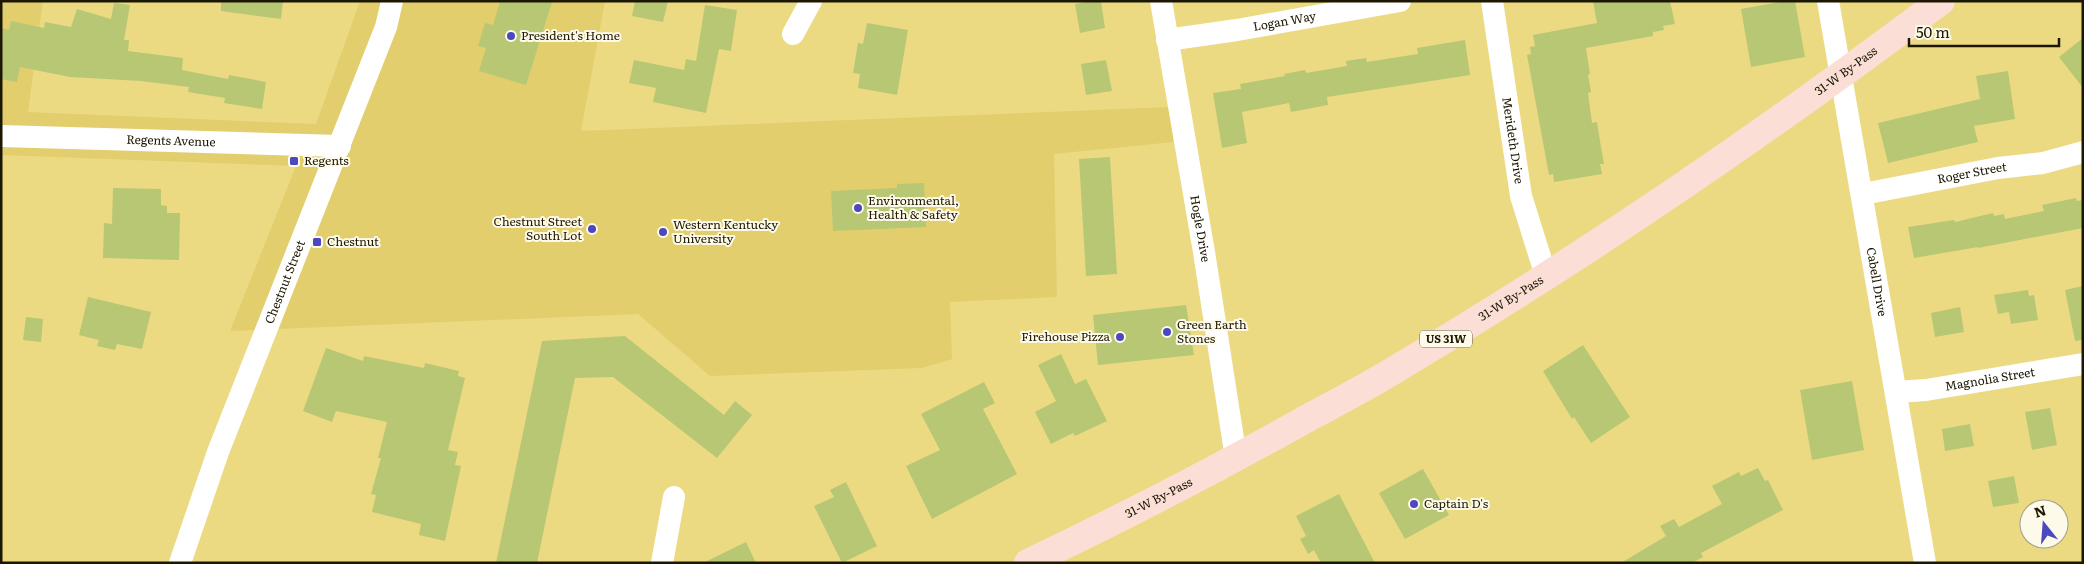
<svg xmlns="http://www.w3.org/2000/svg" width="2084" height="564" font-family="Literata,serif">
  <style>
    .built { fill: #e2ce6d }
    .building { fill: #b7c774 }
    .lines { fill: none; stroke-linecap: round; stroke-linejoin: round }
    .street { stroke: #fff; stroke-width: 22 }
    .primary { stroke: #fbdfd7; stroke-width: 28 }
    .poi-dot { fill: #4b49bf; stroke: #fefaea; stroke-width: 2 }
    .labels { text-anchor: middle; stroke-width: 4; stroke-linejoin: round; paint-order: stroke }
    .shield { fill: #fefaea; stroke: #605b46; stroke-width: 1 }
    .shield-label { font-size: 11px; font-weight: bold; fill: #1c1700 }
    .street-label { font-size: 12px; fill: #1c1700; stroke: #fefaea }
    .poi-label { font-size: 12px; fill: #1c1700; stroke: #fefaea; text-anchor: start }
  </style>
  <rect width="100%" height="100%" fill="#ecda83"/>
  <path class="built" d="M1,1h42l-15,111 288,12 44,-123h245l-24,130 589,-24 4,35 -120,12 3,143 -107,5 2,57 -30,9 -212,8 -72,-62 -408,17 66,-165 -295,-11z"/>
  <path class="building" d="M221,1h62l-2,18 -60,-8z
    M635,1h33l-5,21 -31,-6z
    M1092,1h9l4,27 -25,5 -5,-29z
    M1593,1h77l5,23 -12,2 1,4 -11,2v4l-67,12 4,26 -2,1 3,17 -3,1 4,30 5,-1 4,25 3,17h-4l2,10 -48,8 -1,-8 -4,1 -22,-120 4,-1 -1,-7 5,-1 -2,-11 64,-12z
    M1786,1h9l10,56 -54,10 -10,-58z
    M500,2h52l-26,83 -47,-14 7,-23 -8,-2 7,-23 8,2z
    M114,3l16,2 -6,35h5l-1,11 55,7 -1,12 46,9 1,-4 37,7 -4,27 -38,-6 1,-5 -37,-6 1,-5 -48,-6 -71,-4 -50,-10 -3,15 -16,-3v-51l8,2 2,-9 33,7 1,-6 26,5 6,-18 34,10z
    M705,5l32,5 -6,41 -12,-2 -13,64 -53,-11 3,-14 -27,-5 5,-23 50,10 2,-11 10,2z
    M867,23l41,7 -11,65 -39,-7 2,-14 -7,-1 5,-30 5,1z
    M2083,38v50l-24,-31z
    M1465,40l5,35 -143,22 1,8 -37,7 -2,-9 -47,9 5,31 -25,5 -9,-55 28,-4 -1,-5 45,-8 -1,-2 21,-4 1,3 41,-7 -1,-5 20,-3 1,4 51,-8 -1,-6z
    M1106,60l6,31 -26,4 -5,-31z
    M2008,71l7,48 -41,7 4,16 -90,21 -10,-40 102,-24 -4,-23z
    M1110,157l7,117 -31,2 -7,-117z
    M924,183l2,44 -93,4 -2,-40 66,-3v-4z
    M113,188l48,1v16l6,1v7h13l-1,47 -76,-2 1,-35 8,1z
    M2076,198l1,3 6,-1v28l-105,20v-1l-64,11 -6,-31 46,-7 1,2 38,-9 1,3 10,-2 1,5 39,-8 -2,-6z
    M2083,286v54l-8,1 -10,-51z
    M2028,290l1,6 5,-1 4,25 -27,4 -2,-12 -11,2 -4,-19z
    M88,297l63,15 -9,37 -25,-5 -2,6 -18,-4 2,-6 -20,-5z
    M1186,305l8,50 -96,10 -5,-50z
    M1960,307l4,25 -29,5 -4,-24z
    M26,317l17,2 -2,23 -18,-2z
    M625,336l99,79 11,-14 17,14 -35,43 -104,-81 -38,1 -38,185h-41l46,-222z
    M1583,345l47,72 -39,26 -17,-26 -2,2 -29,-48z
    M326,348l37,13 1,-5 60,12 1,-5 34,8 -1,5 7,2 -17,72 10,2 -3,13 6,1 -16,75 -26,-6 2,-11 -49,-12 4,-17 -5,-1 10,-36h-3l9,-36 -51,-11 -4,11 -29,-11z
    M1061,354l14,30 11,-5 21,42 -32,15 -2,-3 -22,11 -16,-32 21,-11 -18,-36z
    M1852,381l12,69 -52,10 -12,-70z
    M984,382l11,21 -12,6 34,65 -85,45 -26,-53 34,-16 -19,-36z
    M2050,408l7,37 -25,5 -7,-38z
    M1970,424l4,22 -29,5 -3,-22z
    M1758,468l7,13 3,-1 15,30 -82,43 2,4 -11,6h-71l45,-27 -6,-10 14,-7 5,8 43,-23 -10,-18 27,-14 2,4z
    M1423,469l26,46 -44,24 -26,-46z
    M2014,476l5,27 -26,4 -5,-26z
    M846,482l31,64 -35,17 -28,-57 20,-9 -4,-7z
    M1339,494l36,69h-54l-7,-13 -6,4 -8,-15 6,-3 -10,-20z
    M746,542l10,21h-53z"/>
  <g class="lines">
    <g class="street">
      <path id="s1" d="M1161,1l43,251 32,206"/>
      <path id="s2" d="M1492,1l29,195 25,80"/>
      <path id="s3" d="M1828,1l97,562"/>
      <path d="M793,34l18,-33"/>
      <path id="s4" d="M1167,40l70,-10 163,-29"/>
      <path id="s5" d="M1,136l339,10"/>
      <path id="s6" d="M1863,194l135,-26 45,-5 40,-11"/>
      <path id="s7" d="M1896,392l30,-2 157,-26"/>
      <path id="s8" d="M180,563l38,-111 168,-425 6,-26"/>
      <path d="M662,563l12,-66"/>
    </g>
    <path class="primary" id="s9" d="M1028,563c94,-45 187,-93 278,-144 28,-15 57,-30 85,-47 190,-113 373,-238 550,-371"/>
  </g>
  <g class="poi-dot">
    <circle cx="511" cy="36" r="5"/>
    <rect x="289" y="156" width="10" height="10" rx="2.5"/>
    <circle cx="858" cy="208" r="5"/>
    <circle cx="592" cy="229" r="5"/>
    <circle cx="663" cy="232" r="5"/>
    <rect x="312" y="237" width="10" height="10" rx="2.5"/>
    <circle cx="1167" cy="332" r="5"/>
    <circle cx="1120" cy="337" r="5"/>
    <circle cx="1414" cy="504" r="5"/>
  </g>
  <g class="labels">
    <rect class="shield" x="1420" y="330.5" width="52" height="17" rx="4"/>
    <g class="shield-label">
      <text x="1446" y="343">US 31W</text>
    </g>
    <g class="street-label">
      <text dy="4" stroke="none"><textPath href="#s4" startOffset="119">Logan Way</textPath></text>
      <text dy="4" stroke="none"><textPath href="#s9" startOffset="956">31-W By-Pass</textPath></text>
      <text dy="4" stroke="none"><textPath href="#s2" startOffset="141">Merideth Drive</textPath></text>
      <text dy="4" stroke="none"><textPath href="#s5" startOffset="170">Regents Avenue</textPath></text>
      <text dy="4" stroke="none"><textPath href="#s6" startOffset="111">Roger Street</textPath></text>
      <text dy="4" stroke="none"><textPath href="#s1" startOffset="231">Hogle Drive</textPath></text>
      <text dy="4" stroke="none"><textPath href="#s8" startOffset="300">Chestnut Street</textPath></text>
      <text dy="4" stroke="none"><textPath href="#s3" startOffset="285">Cabell Drive</textPath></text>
      <text dy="4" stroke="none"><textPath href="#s9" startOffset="551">31-W By-Pass</textPath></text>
      <text dy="4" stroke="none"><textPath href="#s7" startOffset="95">Magnolia Street</textPath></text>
      <text dy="4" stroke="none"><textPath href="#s9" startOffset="146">31-W By-Pass</textPath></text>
    </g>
    <g class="poi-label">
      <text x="521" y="40">President's Home</text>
      <text x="304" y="165">Regents</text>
      <text x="868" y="205">Environmental,<tspan x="868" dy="14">Health &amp; Safety</tspan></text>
      <text x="582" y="226" text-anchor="end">Chestnut Street<tspan x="582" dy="14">South Lot</tspan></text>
      <text x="673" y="229">Western Kentucky<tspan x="673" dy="14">University</tspan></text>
      <text x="327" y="246">Chestnut</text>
      <text x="1177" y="329">Green Earth<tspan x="1177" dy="14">Stones</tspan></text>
      <text x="1110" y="341" text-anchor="end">Firehouse Pizza</text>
      <text x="1424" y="508">Captain D's</text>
    </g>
  </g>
  <rect width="2084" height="564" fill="none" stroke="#1c1700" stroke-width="5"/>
  <g transform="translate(2044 524) rotate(343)"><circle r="24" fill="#fefaea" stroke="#a49f8c"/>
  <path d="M0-4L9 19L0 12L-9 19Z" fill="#4b49bf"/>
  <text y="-8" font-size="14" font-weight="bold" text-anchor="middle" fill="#1c1700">N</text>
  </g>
  <path d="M1909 38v8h150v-8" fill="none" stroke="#1c1700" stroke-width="2.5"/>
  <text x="1916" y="38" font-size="15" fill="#1c1700" stroke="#fefaea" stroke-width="4" paint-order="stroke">50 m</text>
</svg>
